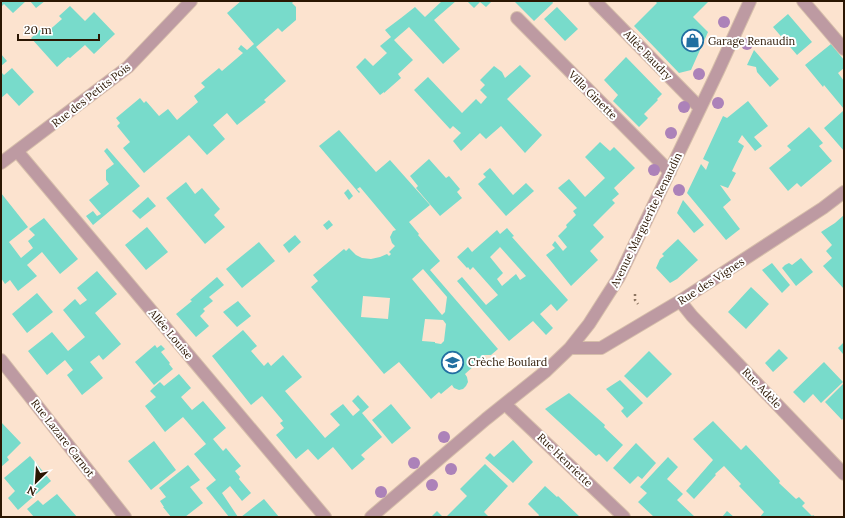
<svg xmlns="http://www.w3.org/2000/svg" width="845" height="518" font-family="Lora,serif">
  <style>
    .building { fill: #78dbcb; fill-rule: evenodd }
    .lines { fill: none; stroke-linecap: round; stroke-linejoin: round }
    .street-casing { stroke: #d6beaa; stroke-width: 14 }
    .path { stroke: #8c7561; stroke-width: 2.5; stroke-dasharray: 2 3; stroke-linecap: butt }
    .street { stroke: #bd9aa2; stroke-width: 12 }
    .tree { fill: #ac82b9 }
    .labels { text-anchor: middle; stroke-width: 4; stroke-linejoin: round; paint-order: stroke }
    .poi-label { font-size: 11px; fill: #2b1602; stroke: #fff; text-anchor: start }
    .street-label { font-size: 11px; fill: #2b1602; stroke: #fff }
  </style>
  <rect width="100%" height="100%" fill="#fce3cf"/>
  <path class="building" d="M1,1h25l-13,12 -9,-9 -3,3z
    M30,1h15l-9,7z
    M241,1h53l-2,2 4,4v13l-14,12 -4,-4 -22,19 30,34 -22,19 2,2 -29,23 -10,-12 -14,12 12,14 -18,16 -18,-20 -45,38 -21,-25 7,-6 -13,-16 3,-3 -4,-5 24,-20 4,5 2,-2 13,15 9,-7 9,11 21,-18 -4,-6 11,-9 -4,-4 18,-15 3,3 21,-18 -5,-4 3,-4 6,5 7,-6 -27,-31z
    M442,1h14l-22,19 26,29 -17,15 -34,-37 -15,13 19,20 -15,14 3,4 -17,15v-1l-4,3 -24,-28 9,-9 8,8 14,-13 -7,-7 11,-9 -6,-7 16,-12 14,-11 10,10z
    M467,1h25l-6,6 -6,-5 -6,6z
    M514,1h38l1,2 -19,18z
    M655,1h54l-16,16 15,15 -17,38 -12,3 -45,-47 23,-23z
    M70,6l15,15 9,-9 21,22 -21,20 -9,-9 -15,13 -2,-1 -11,10 -26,-29 11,-10 4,5 16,-14 -3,-3z
    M557,7l21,22 -13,12 -21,-22z
    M788,14l24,28 -15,13 -24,-28z
    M831,44l13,16v8l-6,5 6,8v28l-20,-24 -1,2 -18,-22z
    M754,50l25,29 -9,8 -13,-15 -1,-5 -9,-2z
    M1,54l6,7 -6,5z
    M626,57l36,37 -5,5 1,1 -14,14 4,4 -9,9 -26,-26 5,-6 -14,-15z
    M520,65l11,11 -24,23 35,36 -17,18 -24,-27 -15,13 -6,-6 -19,18 -8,-10 8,-8 -8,-7 -3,3 -36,-39 14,-13 34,36 14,-14 5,5 6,-7 -7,-7 5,-5 -5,-5 14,-14 8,6 3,6z
    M12,68l22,24 -15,14 -12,-13 -6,5v-26l3,3z
    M748,101l20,25 -14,11 8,9 -7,5 -13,-16 -4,7 6,4 -12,25 4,2 -8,15 -8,-3 11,15 -8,7 17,22 -14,11 -39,-47 14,-29 5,6 3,-8 -6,-3 20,-43 4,2z
    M843,111l1,2v38l-20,-23z
    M809,127l14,16 -4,3 13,15 -31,26 -4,-4 -9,8 -19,-23 22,-18 -4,-4z
    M339,130l37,42 14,-12 40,45 -21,17 10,12 -1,1 22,26 -10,9 68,79 -7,6h-8l-8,8 1,1 -11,10 2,3 1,5 -2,4 -3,3 -4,1 -5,-2 -2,-3 1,-1 -12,10 -2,-2 -8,7 -32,-37 -15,12 -73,-87 7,-6 -5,-6 31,-26 2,2 3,-3 7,7 6,3 9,1 9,-2 7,-3 2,2 2,-2 -2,-2 6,-6 -3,-3 -2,-6 3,-6 3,-1 -36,-43 -3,2 3,3 -1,1 -40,-47zM423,269l24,28 -2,15 -3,3 -30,-36zM363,296l27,2 -2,21 -27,-2zM425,319l18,1 3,4 -2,17 -3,3 -6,-1v-1l-13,-1z
    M600,142l10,9 4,-4 21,21 -21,20 5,6 -7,6 3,3 -22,22 11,12 -14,14 8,9 -27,26 -25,-31 9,-7 -3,-3 3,-4 8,10 4,-4 -9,-11 9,-9 -1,-2 10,-10 -3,-4 4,-3 -19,-20 11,-9 16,18 20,-19 -20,-21z
    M107,148l33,38 -47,39 -7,-9 7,-5 4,5 4,-2 -12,-14 20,-16 -3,-4v-10l8,-6 -10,-13z
    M429,159l17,19 3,-2 11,13 -3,3 5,6 -22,18 -24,-28 2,-2 -8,-10z
    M490,168l23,27 13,-12 8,8 -28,25 -28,-32 8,-7 -3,-3z
    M186,182l9,12 7,-6 18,21 -6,6 11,12 -20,17 -39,-46z
    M348,189l5,7 -4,4 -5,-7z
    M1,193l27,34 -19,15 12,16 12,-10 -5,-7 7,-6 -6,-6 15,-11 34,41 -18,15 -18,-22 -15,13 10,11 -19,15 -8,-11 -5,4 -4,-6z
    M148,197l8,9 -16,13 -8,-8z
    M683,200l21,25 -10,8 -17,-20z
    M844,215v74l-21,-23 9,-8 -6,-7 6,-6 -11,-13 14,-9z
    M329,220l4,5 -6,5 -4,-5z
    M147,227l21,25 -22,18 -21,-25z
    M507,228l7,8 -2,1 56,63 -11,11 -6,-7 -11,10 13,14 -7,7 -13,-14 -24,20 -52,-60 5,-4 24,28 12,-10 -25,-28 -3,3 -2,-3 -1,1 -10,-11 11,-10 4,5 25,-22 3,4zM500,247l26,29 -6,4 -4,-6 -14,12 -5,-7 6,-6 -13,-16z
    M295,235l6,7 -12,11 -6,-8z
    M678,239l20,21 -21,19 -7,4 -14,-15 4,-9 4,-3 -2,-2z
    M259,242l16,19 -33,27 -16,-19z
    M801,258l12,14 -17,14 -14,-18 3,-3 4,-2 3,2z
    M772,263l18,22 -8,8 -20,-23z
    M97,271l20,23 -22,19 26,31 -18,16 -4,-5 -9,7 13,16 -21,17 -15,-20 6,-5 -8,-10 -18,15 -19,-24 24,-19 16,19 17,-14 -22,-27 12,-11 5,6 7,-5 -10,-12z
    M217,277l7,8 -15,12 4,4 -10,8 2,2 -5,5 9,10 -13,11 -20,-23 16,-13 -2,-1z
    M751,287l18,17 -23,25 -18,-17z
    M37,293l16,19 -26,21 -15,-19z
    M238,301l13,15 -14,11 -14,-15z
    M243,330l14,16 -6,5 13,15 4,-4 3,4 12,-11 19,22 -17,14 40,47 15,-13 -10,-11 13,-10 10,12 7,-6 -8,-9 6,-6 11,12 -7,6 20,24 -21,18 4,4 -13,11 -19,-23 -15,13 -10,-11 -12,10 -20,-24 8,-7 -4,-5 3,-2 -21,-25 -11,9 -39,-49z
    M844,342v11l-1,1 -5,-6z
    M155,345l2,3 4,-3 4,4 -4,3 9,11 -1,1 4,5 -19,16 -19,-23z
    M779,349l9,9 -15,14 -8,-9z
    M649,351l23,23 -25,24 -23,-22z
    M824,362l19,20 -22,21 -8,-9 -9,9 -11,-11z
    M179,374l12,14 -10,9 11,13 11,-9 23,27 -13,11 10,12 3,-3 15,18 -6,5 5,6 -1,2 12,14 -9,8 -12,-15 -8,7 16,24h-9l-23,-29 10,-8 -22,-26 12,-10 -23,-27 -18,15 -20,-26 11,-9 -6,-6 3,-3 7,-6 4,4z
    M620,380l23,23 -16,15 -6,-7 3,-3 -18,-19z
    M844,383v34l-2,3 -17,-18z
    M569,393l36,32 -1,2 19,18 -16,17 -8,-8 -3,2 -51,-47z
    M391,404l20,24 -19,16 -20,-24z
    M713,421l28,29 5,-5 34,36 -1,2 17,16 3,-2 6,6 -3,3 10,10 1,-1 3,2h-56l4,-5 -25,-26 2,-2 -17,-18 -9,8 1,1 -22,24 -8,-8 27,-31 -20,-21z
    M1,422l20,21 -14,14 2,3 -8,7z
    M513,440l20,22 -20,21 -28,-25 5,-5 4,4z
    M154,441l22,29 -25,20 -23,-29z
    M636,443l20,20 -14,16 -4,-3 -8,8 -17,-16z
    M30,456l21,25 -33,29 -10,-12 7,-7 -11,-13z
    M668,457l10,10 -11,12 16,15 -6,6 18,17h-41l-16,-15 9,-9 -7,-6z
    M485,464l23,22 -24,26 5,5h-43l21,-21 -7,-7z
    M188,465l12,15 -10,7 13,16 -18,14h-14l-8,-10h1l-4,-6 6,-4 -7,-9z
    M545,486l12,11 1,-1 22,21h-42l1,-2 -11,-11z
    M57,494l20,23h-43l-7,-8 11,-9 5,5z
    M264,499l15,18h-38z
    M437,511l6,6h-12z
    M727,511l7,6h-12z"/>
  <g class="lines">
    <defs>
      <path id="street" d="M595,1l105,107
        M803,1l41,48
        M517,18l153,154
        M17,151l308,366
        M1,163l127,-96 63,-66
        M680,301l12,15 152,158
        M570,348h31l79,-47 143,-93 21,-16
        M1,360l124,157
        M505,404l119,113
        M371,517l115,-98 60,-48 24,-23 19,-24 30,-47 99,-206 32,-70"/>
    </defs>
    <use href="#street" class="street-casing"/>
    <path class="path" d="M635,294v6l3,4
      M508,360l4,-3 7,9"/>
    <use href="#street" class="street"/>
  </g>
  <g class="tree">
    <circle cx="724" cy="22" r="6"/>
    <circle cx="747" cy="44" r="6"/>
    <circle cx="699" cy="74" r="6"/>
    <circle cx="718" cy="103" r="6"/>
    <circle cx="684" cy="107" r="6"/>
    <circle cx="671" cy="133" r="6"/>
    <circle cx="654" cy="170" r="6"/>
    <circle cx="679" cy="190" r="6"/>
    <circle cx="444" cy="437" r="6"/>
    <circle cx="414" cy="463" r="6"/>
    <circle cx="451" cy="469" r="6"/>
    <circle cx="432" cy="485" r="6"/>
    <circle cx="381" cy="492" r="6"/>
  </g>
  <defs>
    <symbol id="shop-ring" viewBox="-11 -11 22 22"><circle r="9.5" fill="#fff" stroke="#216fa1" stroke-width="1.5"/><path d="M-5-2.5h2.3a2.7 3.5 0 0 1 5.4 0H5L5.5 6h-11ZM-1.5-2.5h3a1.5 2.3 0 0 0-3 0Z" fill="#216fa1"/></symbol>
    <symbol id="school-ring" viewBox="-11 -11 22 22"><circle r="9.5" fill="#fff" stroke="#216fa1" stroke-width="1.5"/><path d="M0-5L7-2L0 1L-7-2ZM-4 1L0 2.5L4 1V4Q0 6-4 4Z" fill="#216fa1"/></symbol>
  </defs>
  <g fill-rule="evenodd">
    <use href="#shop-ring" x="680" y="28" width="25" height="25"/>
    <use href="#school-ring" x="440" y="350" width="25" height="25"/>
  </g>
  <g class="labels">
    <g class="poi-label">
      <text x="708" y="45">Garage Renaudin</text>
      <text x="468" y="366">Crèche Boulard</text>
    </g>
    <g class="street-label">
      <text transform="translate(648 55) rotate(46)" y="4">Allée Baudry</text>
      <text transform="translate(91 95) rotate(-38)" y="4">Rue des Petits Pois</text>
      <text transform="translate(593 95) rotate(45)" y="4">Villa Ginette</text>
      <text transform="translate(646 220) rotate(-64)" y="4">Avenue Marguerite Renaudin</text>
      <text transform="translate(711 281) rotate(-33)" y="4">Rue des Vignes</text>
      <text transform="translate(171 334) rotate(50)" y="4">Allée Louise</text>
      <text transform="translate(762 388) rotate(46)" y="4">Rue Adèle</text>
      <text transform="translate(63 438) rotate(52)" y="4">Rue Lazare Carnot</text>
      <text transform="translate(565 460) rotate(44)" y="4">Rue Henriette</text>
    </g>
  </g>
  <rect width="845" height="518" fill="none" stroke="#2b1602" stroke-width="4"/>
  <g transform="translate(36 482) rotate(205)" stroke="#ffffff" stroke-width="3" paint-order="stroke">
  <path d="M0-3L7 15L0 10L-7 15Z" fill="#2b1602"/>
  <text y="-6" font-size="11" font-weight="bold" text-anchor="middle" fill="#2b1602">N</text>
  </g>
  <path d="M18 34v6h81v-6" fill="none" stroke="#2b1602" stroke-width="2"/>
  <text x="24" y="34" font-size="12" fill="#2b1602" stroke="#ffffff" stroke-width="3" paint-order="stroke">20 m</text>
</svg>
